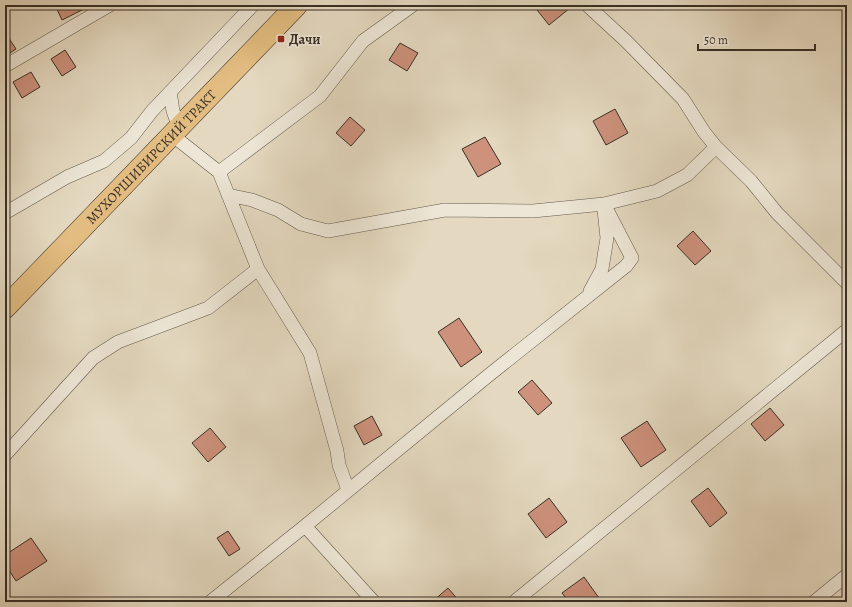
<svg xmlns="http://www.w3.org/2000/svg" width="852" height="607" font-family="Alegreya,serif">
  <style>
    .building { fill: #cd917c; stroke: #382f26 }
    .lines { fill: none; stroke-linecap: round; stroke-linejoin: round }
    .minor-casing { stroke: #635a4c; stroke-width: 14 }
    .primary-casing { stroke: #382f26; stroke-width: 22 }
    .minor { stroke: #ede6d6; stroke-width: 13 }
    .primary { stroke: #e2bc80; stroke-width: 21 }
    .poi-dot { fill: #8f2418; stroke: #ede6d6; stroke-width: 1.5 }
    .labels { text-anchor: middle; stroke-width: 3.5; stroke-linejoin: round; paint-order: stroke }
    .poi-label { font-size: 14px; font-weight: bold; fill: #382f26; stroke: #ede6d6; text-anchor: start }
    .street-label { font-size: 14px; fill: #382f26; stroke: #ede6d6 }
  </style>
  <rect width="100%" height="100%" fill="#e4d9c0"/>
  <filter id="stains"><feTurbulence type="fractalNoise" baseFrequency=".005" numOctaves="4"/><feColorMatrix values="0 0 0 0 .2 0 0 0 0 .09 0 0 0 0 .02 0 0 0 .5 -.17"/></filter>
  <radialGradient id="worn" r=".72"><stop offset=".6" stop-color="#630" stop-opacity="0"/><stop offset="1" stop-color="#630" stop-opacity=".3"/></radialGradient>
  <path class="building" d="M55,5h34l1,1 -28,14z
    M542,5h26l2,3 -21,17 -12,-15z
    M5,32l11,17 -11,7z
    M400,43l18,10 -11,18 -18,-11z
    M65,50l11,17 -14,9 -11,-17z
    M31,72l9,15 -18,11 -9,-16z
    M615,109l13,24 -22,12 -13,-24z
    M350,117l15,13 -14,16 -15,-13z
    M485,137l16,27 -23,13 -16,-28z
    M693,231l18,20 -16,14 -18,-19z
    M459,318l23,34 -21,15 -23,-35z
    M532,380l20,23 -14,12 -20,-23z
    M770,408l14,17 -19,16 -14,-17z
    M372,416l10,19 -18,10 -10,-19z
    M647,421l19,29 -25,17 -20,-29z
    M210,428l16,19 -18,15 -16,-19z
    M708,488l19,25 -17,14 -19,-26z
    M549,498l18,24 -21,16 -18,-24z
    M228,531l12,18 -11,7 -12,-18z
    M31,538l16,23 -31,20 -11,-17v-9z
    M584,577l15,21 -5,4h-25l-7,-9z
    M448,588l12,14h-28z"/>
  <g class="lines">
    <defs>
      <path id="minor" d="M587,5l39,36 57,58 21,33 12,15 35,34 26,32 70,70
        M5,66l105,-61
        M170,92l3,19 6,16
        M172,135l47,37 39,97 52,84 27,98 2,14 9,25
        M219,172l101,-76 43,-55 50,-36
        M228,195l24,5 26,10 23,14 27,7 117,-21 88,1 71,-7 53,-13 30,-16 29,-28
        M5,213l62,-36 37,-16 27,-23 21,-27 101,-106
        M590,291l12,-22 5,-31 -3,-28
        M5,455l88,-97 25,-16 90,-34 50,-39
        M305,526l69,76
        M210,602l95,-76 184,-151 137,-109 6,-8 -28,-54
        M514,602l333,-272
        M814,602l33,-27"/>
      <g id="primary">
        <path id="s1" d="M5,308l292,-303"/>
      </g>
    </defs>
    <use href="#minor" class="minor-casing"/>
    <use href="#primary" class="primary-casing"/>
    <use href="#minor" class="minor"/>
    <use href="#primary" class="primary"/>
  </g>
  <rect class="poi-dot" x="277" y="35" width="8" height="8" rx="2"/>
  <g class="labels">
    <g class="poi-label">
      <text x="289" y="44">Дачи</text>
    </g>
    <g class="street-label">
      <text dy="5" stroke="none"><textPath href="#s1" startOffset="210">МУХОРШИБИРСКИЙ ТРАКТ</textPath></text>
    </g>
  </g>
  <rect width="852" height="607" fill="none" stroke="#e4d9c0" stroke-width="20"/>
  <rect x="6" y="6" width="840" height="595" fill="none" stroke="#382f26" stroke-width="2"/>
  <rect x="10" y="10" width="832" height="587" fill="none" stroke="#382f26"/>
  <path d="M698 44v6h117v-6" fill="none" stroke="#382f26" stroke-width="2"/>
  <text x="704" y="44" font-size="12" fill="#382f26" stroke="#ede6d6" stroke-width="3" paint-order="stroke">50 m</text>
  <rect width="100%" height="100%" filter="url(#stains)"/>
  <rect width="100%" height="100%" fill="url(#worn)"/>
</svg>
